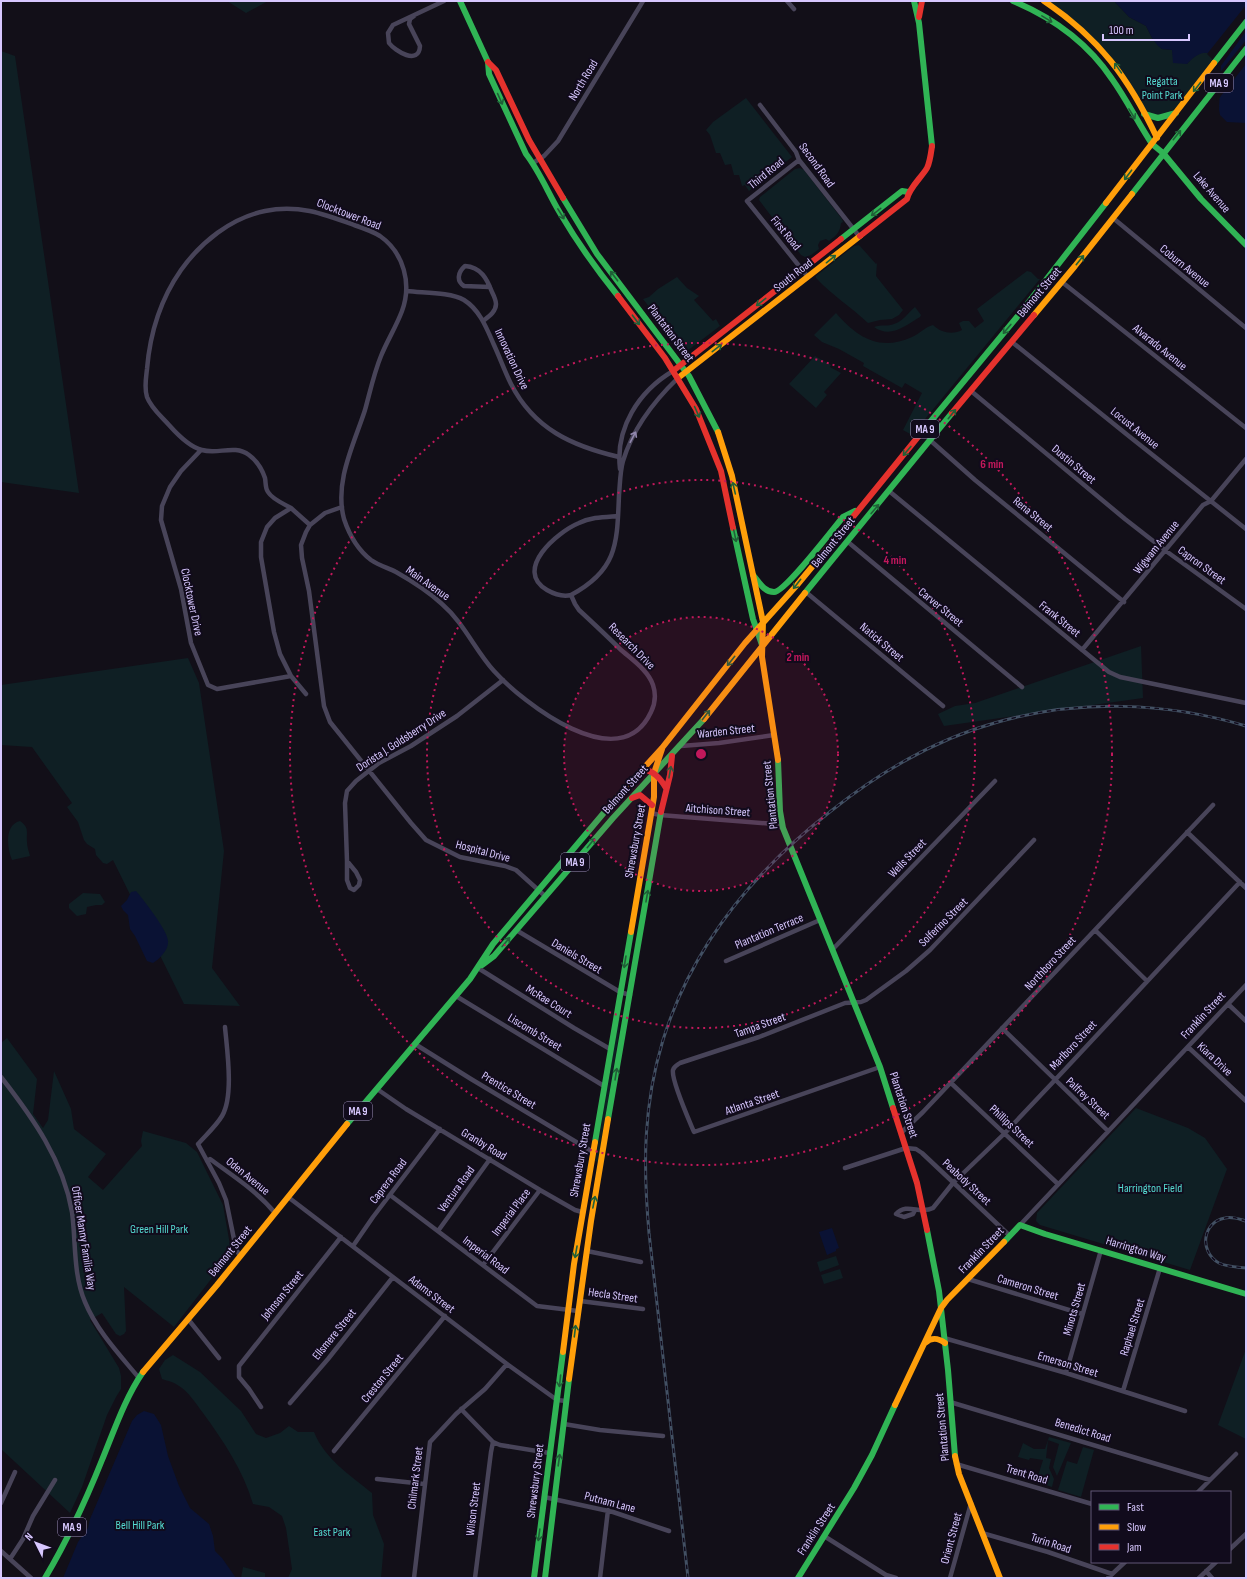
<svg xmlns="http://www.w3.org/2000/svg" width="1247" height="1579" font-family="'Sofia Sans Condensed',sans-serif">
  <style>
    .green { fill: #0f1f24 }
    .water { fill: #0a1234 }
    .pier { fill: #120f18 }
    .lines { fill: none; stroke-linecap: round; stroke-linejoin: round }
    .street { stroke: #484459; stroke-width: 4.5 }
    .fast { stroke: #30b455; stroke-width: 6 }
    .slow { stroke: #ff9f0a; stroke-width: 6 }
    .jam { stroke: #e5322d; stroke-width: 6 }
    .rail-casing { stroke: #425063; stroke-width: 3 }
    .rail { stroke: #110b1c; stroke-width: 1.5; stroke-dasharray: 4.5; stroke-linecap: butt }
    .oneway { stroke: #206038 }
    .oneway2 { stroke: #9086ac }
    .ring { fill: none; stroke: #c2185b; stroke-width: 2; stroke-dasharray: 2 4 }
    .labels { text-anchor: middle; stroke-width: 4; stroke-linejoin: round; paint-order: stroke }
    .shield { fill: #110b1c; stroke: #9c8fba; stroke-width: 1 }
    .shield-label { font-size: 11px; font-weight: bold; fill: #d7c7fe }
    .street-label { font-size: 12px; fill: #d7c7fe; stroke: #110b1c }
    .park-label { font-size: 12px; fill: #55dcd2; stroke: #110b1c }
    .centre { fill: #c2185b; stroke: #110b1c; stroke-width: 2 }
    .ring-label { font-size: 12px; text-anchor: middle; font-weight: bold; fill: #c2185b; stroke: #110b1c; stroke-width: 4; stroke-linejoin: round; paint-order: stroke }
  </style>
  <rect width="100%" height="100%" fill="#120f18"/>
  <path class="green" d="M227,1h41l-22,12z
    M1044,1h70l15,16 17,9 6,12 10,11 10,1 1,5 14,9c6,-7 11,-12 20,-12l10,9 -48,54 -25,-1 -45,-69z
    M1,51l14,5 64,437 -78,-11z
    M746,98l46,59 -43,34 -4,-6 -3,1 -3,-11h-5l-3,-11 -6,1 -5,-12h-4l-6,-18 -4,-5 7,-8z
    M800,168l4,2 38,49 1,3 -2,1c-1,9 -4,12 -12,18l-3,-2 -6,2 -2,4 1,4 -8,6 -6,2 -4,-2 -42,-55 1,-3 35,-28z
    M859,245l17,19 1,-1 -1,13 27,34 -4,5 -7,4 -12,1 -12,3c-17,-16 -36,-28 -52,-45v-2l38,-30z
    M1027,271l4,1 7,7h2l-128,156 -9,-5 19,-37 -17,-10 -3,5 -39,-22 1,-3 -25,-14 -17,-7 -8,-7 22,-22c21,24 43,39 76,24 7,-3 13,-10 21,-12 8,8 20,10 29,5l-3,-7 4,-2h6l6,7 9,-7 -7,-12z
    M677,277l10,11 12,8 -5,4 19,21 3,-2 4,7 -33,25 -5,-2 -39,-50 6,-2 9,-8z
    M915,307l6,8 -1,2c-14,8 -29,22 -46,10 7,-3 14,0 20,-3 9,-3 14,-11 21,-17z
    M815,356l16,9 -1,2 11,6 -17,19 3,3 -11,13 -27,-24z
    M1141,646l2,52 -199,28 -6,-12 17,-8 20,-3z
    M188,658l11,25 25,168 -12,117 28,38 -56,-2 -71,-144 -6,4 -4,-1 -7,-8 -1,-6 -8,-5 -3,-4 -6,-18 -11,-15 5,-4 -40,-56 -31,-2v-60z
    M20,821c10,7 6,11 7,21 0,5 2,10 3,14l-18,4c-5,-12 -8,-35 8,-39z
    M83,893l17,1 5,8 -3,3h-6l-9,2 -1,7 -9,2 -8,-8v-4z
    M619,1019h1l-2,21 -20,122 -3,-1z
    M7,1038l30,41 -4,35 10,14 5,-8 6,-49 17,38 3,20 32,25 -18,23 15,13 39,-44 -1,-5 2,-10 43,12 11,9 26,53 7,40 -1,11 -55,71 -50,-40 2,44 -2,3 -4,2 -4,-2 -14,-21 -12,7 29,48 2,8v13l-5,8 -9,18 -25,72 -12,26 -69,-64v-406z
    M1136,1108l52,20 17,10 22,31 -37,101 -150,-45 -4,-4 1,-8z
    M836,1256l3,9 -19,7 -3,-10z
    M840,1269l3,9 -19,6 -3,-9z
    M1246,1349v90l-28,-14z
    M173,1355l27,17 41,39 15,23 10,4 14,-5 9,-7 9,6h16c11,27 36,43 58,61l1,22 11,29 -3,34h-93l4,-9 -6,-41 -4,-12 -13,-9 -16,-3c-10,-34 -29,-62 -50,-91 -7,-9 -14,-21 -24,-27 -5,-4 -11,-5 -17,-7l-3,-10 6,-9z
    M1049,1437l22,6 -14,33 -4,-9 6,-23 -11,-4 -2,18 5,1 -2,9 5,11 -2,8 -16,-5 7,-22 -13,-2 -1,2 -11,-3 5,-14 11,6h11z
    M1083,1447l11,3 -13,47 -23,-7 9,-29 10,3z
    M243,1567l22,6v5h-24z"/>
  <path class="water" d="M1114,1h132v122l-19,-1 -7,-7 -1,-6 2,-42c-9,-20 -21,-17 -34,-3l-14,-1 -1,-13 -10,-1 -4,-3 -6,-8 -6,-12 -17,-9z
    M136,891c7,8 32,40 32,50 1,8 -8,18 -15,22l-6,-2 -12,-25 -5,-7 -2,-14 -5,-5 -2,-4 6,-6 4,-8z
    M832,1228l7,20 -3,1v2l-9,4 -8,-23z
    M144,1411l10,3 7,11 7,31 11,30 11,22 19,16 4,12 2,15 7,7 14,20h-173l15,-36 10,-14 2,-9 42,-98 5,-6z"/>
  <path class="pier" d="M1246,5v26l-28,39 -1,-6 -10,-10z
    M1246,40v24l-29,37 -1,-17 2,-9z"/>
  <g class="lines">
    <path class="street" d="M787,1l7,8
      M414,16l-4,3 -1,5 11,22c-1,20 -25,5 -31,-3l-1,-10 5,-8 51,-24
      M760,105l36,47 3,8 60,76
      M799,160l-52,41 61,76
      M533,163l11,-7 14,-15 85,-140
      M1113,218l133,110
      M1062,282l184,146
      M407,291c16,2 43,1 57,9 16,10 23,29 30,45 6,13 11,27 17,39 23,45 61,62 108,73
      M483,321c5,-4 13,-9 13,-17 0,-4 -2,-8 -4,-12 -5,-13 -11,-25 -27,-26 -7,6 -9,15 -1,20l26,1
      M1012,342l118,95 116,92
      M971,391l154,128 41,32 80,58
      M931,441l44,39 149,122
      M201,450l-20,21 -11,16 -8,19 -1,14 20,69 10,54 17,42 9,4 74,-13
      M620,469c-5,-41 19,-78 53,-98
      M889,491l220,181 11,5 126,26
      M291,508c-7,-4 -19,-9 -23,-16 -3,-4 -2,-9 -3,-14 -3,-9 -8,-17 -16,-23 -15,-11 -31,0 -47,-5 -13,-3 -25,-16 -33,-25 -8,-9 -18,-17 -22,-28 -3,-9 -1,-19 0,-28 3,-36 13,-69 34,-99 20,-28 50,-52 84,-59 33,-7 59,3 89,14 9,3 18,6 26,11 24,17 32,48 22,75 -6,16 -15,30 -21,45 -7,17 -11,36 -16,54 -11,34 -31,72 -21,109 5,15 14,31 27,41 7,5 17,8 25,12 16,9 32,19 46,32 22,19 33,46 52,67 29,32 126,108 157,41 4,-8 5,-18 2,-27 -5,-15 -22,-26 -33,-36 -13,-13 -27,-26 -41,-39l-4,-6 -4,-9
      M618,516c-13,1 -27,1 -39,7 -22,9 -66,47 -32,67 7,4 16,7 24,5 47,-25 46,-52 48,-100 1,-11 1,-23 4,-34 10,-33 31,-60 55,-83
      M310,525l-4,7 -5,13 1,13 7,33 15,115 6,16 81,101 15,17 34,17 45,9 11,4 29,26
      M848,542l174,145
      M807,593l136,113
      M1082,650l121,-145 8,-4 35,-42
      M306,694l-15,-18 -11,-22 -6,-22 -13,-75v-15l6,-15 8,-9 16,-10 19,17 15,-12 17,-6
      M681,746l38,-3 55,-8
      M651,813l9,2 115,9 8,4
      M1187,832l59,56
      M347,861v19l3,8 4,2 5,-5 1,-5 -4,-8 -9,-11 -2,-58 2,-12 9,-10 23,-18 32,-17 46,-30 46,-36
      M516,930l104,62 10,3
      M1095,930l52,51
      M833,949l162,-168
      M726,961l94,-41
      M478,968l96,60 36,21
      M456,996l148,90
      M1228,1004l18,17
      M225,1027c2,23 9,69 -3,89 -6,10 -16,19 -24,28l21,39 7,17 10,49 4,7
      M1002,1028l106,103
      M415,1044l56,35 122,73
      M1188,1047l58,54
      M880,1067l-186,65c-5,-12 -23,-52 -21,-62 1,-4 4,-5 7,-7l79,-26 86,-34 16,-1 5,-2 40,-29 24,-21 104,-110
      M1,1077c32,41 62,83 71,135 4,30 1,62 13,90 12,29 34,52 54,76
      M951,1083l107,101
      M377,1089l29,20 134,81 35,20 7,2
      M901,1133l22,-21 290,-307
      M207,1161l3,-2c23,17 47,32 65,54
      M845,1168l61,-20 10,1 6,4 88,83
      M390,1195l147,111 41,5
      M288,1197l219,167 50,36 9,1
      M915,1210l-2,4 -9,3 -8,-3c11,-12 24,1 37,-6l20,-25 52,-50 50,-53 185,-198
      M1020,1225l226,-240
      M438,1231l52,-72
      M353,1246l20,-29 67,-88
      M587,1251l54,11
      M483,1265l57,-75
      M968,1279l114,35
      M580,1301l63,8
      M188,1319l31,39
      M944,1338l122,35 119,38
      M1066,1373l35,-123
      M1123,1391l37,-123
      M950,1402l260,78
      M290,1403l38,-44 65,-82
      M261,1407l-12,-18 -10,-12v-11l102,-129
      M461,1409l32,33 7,3 49,8
      M564,1424l36,6 63,6
      M334,1451l111,-135
      M956,1464l136,40
      M377,1479l47,5
      M1198,1492l38,-38
      M544,1497l69,15 56,19
      M1,1503l14,-31
      M982,1533l66,19 64,22
      M824,1536l62,39 10,3
      M1230,1549l16,-15
      M1,1551l30,27
      M10,1559l13,-20 10,-23 22,-36
      M1206,1571l6,7
      M414,1578l16,-136 26,-28 29,-25 22,-25
      M475,1578l16,-126 2,-10
      M600,1578l8,-68
      M950,1578l21,-75
      M1108,1578l17,-16
      M1199,1578l17,-16"/>
    <path class="fast" d="M460,1l28,61 1,12 37,80c14,18 22,39 34,59 17,29 37,57 58,83
      M914,1l5,22 13,123
      M1013,1c41,17 74,41 99,78 15,21 26,44 40,65
      M1214,63l32,-41
      M1144,114l14,4 18,-5
      M1152,144l11,9 38,46 45,46
      M1132,194l114,-145
      M563,198l34,56 92,122 29,56
      M841,239l61,-48 6,1
      M926,427l91,-110 89,-114
      M733,528l20,91 9,26
      M753,575c6,7 11,17 21,17 11,0 59,-63 69,-75l12,-6
      M805,593l147,-180
      M778,760l2,51 3,17 97,239 13,41
      M482,965l12,-9 119,-138 91,-99
      M608,1119l53,-307
      M347,1124l123,-145 23,-35 120,-142
      M595,1142l36,-210
      M927,1230l12,61 9,79 7,86
      M1004,1242l16,-17 25,9 201,60
      M45,1578c22,-37 41,-78 57,-118 12,-29 23,-62 41,-88
      M534,1578l29,-226
      M545,1578l24,-199
      M798,1578l56,-90 18,-33 23,-50"/>
    <path class="slow" d="M1044,1c55,37 85,77 113,137
      M1106,203l108,-140
      M1034,315l41,-49 57,-72
      M678,378l182,-142
      M718,432l14,44 31,146 -1,35 16,103
      M704,719l101,-126
      M613,802l49,-54 83,-105 52,-58 34,-41
      M631,932l23,-135v-24l8,-24
      M925,1343c7,-6 13,-5 20,0
      M563,1352l11,-88 21,-122
      M143,1372l74,-87 130,-161
      M569,1379l22,-158 17,-102
      M895,1405l46,-97 6,-8 57,-58
      M955,1456l4,18 41,104"/>
    <path class="jam" d="M919,17l3,-16
      M488,62l8,8 33,70 34,58
      M860,236l47,-37c2,-11 14,-21 20,-31 3,-6 4,-15 5,-22
      M618,296l47,62 31,51 25,62 12,57
      M673,371l168,-132
      M952,413l82,-98
      M831,544l95,-117
      M642,769c12,2 18,9 24,19
      M632,798l8,-3 12,10
      M661,812l9,-37 2,-19
      M893,1108l24,75 10,47"/>
    <defs>
      <path id="rail" d="M1246,1221c-7,-2 -14,-5 -21,-3 -23,4 -26,34 -6,45 8,4 18,4 27,5
        M688,1578l-39,-345c-6,-68 -6,-127 14,-193 29,-94 91,-169 168,-229 50,-40 105,-72 167,-89 81,-23 168,-20 248,4"/>
    </defs>
    <use href="#rail" class="rail-casing"/>
    <use href="#rail" class="rail"/>
  </g>
  <defs><path id="oneway-shaft" d="M-6 0H5M1.5-3L5.5 0L1.5 3" fill="none" stroke-width="1.6" stroke-linecap="round" stroke-linejoin="round"/></defs>
  <g class="oneway">
    <use href="#oneway-shaft" transform="translate(1047 19) rotate(31)"/>
    <use href="#oneway-shaft" transform="translate(1118 68) rotate(-125)"/>
    <use href="#oneway-shaft" transform="translate(1197 87) rotate(128)"/>
    <use href="#oneway-shaft" transform="translate(500 99) rotate(66)"/>
    <use href="#oneway-shaft" transform="translate(1132 114) rotate(59)"/>
    <use href="#oneway-shaft" transform="translate(1177 135) rotate(-51)"/>
    <use href="#oneway-shaft" transform="translate(1128 175) rotate(127)"/>
    <use href="#oneway-shaft" transform="translate(876 212) rotate(142)"/>
    <use href="#oneway-shaft" transform="translate(561 214) rotate(58)"/>
    <use href="#oneway-shaft" transform="translate(831 259) rotate(-39)"/>
    <use href="#oneway-shaft" transform="translate(1080 260) rotate(-51)"/>
    <use href="#oneway-shaft" transform="translate(614 276) rotate(-127)"/>
    <use href="#oneway-shaft" transform="translate(761 302) rotate(142)"/>
    <use href="#oneway-shaft" transform="translate(636 320) rotate(53)"/>
    <use href="#oneway-shaft" transform="translate(1007 329) rotate(130)"/>
    <use href="#oneway-shaft" transform="translate(717 348) rotate(-38)"/>
    <use href="#oneway-shaft" transform="translate(697 412) rotate(66)"/>
    <use href="#oneway-shaft" transform="translate(952 414) rotate(-51)"/>
    <use href="#oneway-shaft" transform="translate(907 451) rotate(130)"/>
    <use href="#oneway-shaft" transform="translate(734 488) rotate(-103)"/>
    <use href="#oneway-shaft" transform="translate(875 509) rotate(-50)"/>
    <use href="#oneway-shaft" transform="translate(735 536) rotate(78)"/>
    <use href="#oneway-shaft" transform="translate(797 584) rotate(128)"/>
    <use href="#oneway-shaft" transform="translate(731 661) rotate(129)"/>
    <use href="#oneway-shaft" transform="translate(706 715) rotate(-52)"/>
    <use href="#oneway-shaft" transform="translate(670 772) rotate(-80)"/>
    <use href="#oneway-shaft" transform="translate(591 843) rotate(-51)"/>
    <use href="#oneway-shaft" transform="translate(647 896) rotate(-80)"/>
    <use href="#oneway-shaft" transform="translate(506 942) rotate(-50)"/>
    <use href="#oneway-shaft" transform="translate(625 962) rotate(99)"/>
    <use href="#oneway-shaft" transform="translate(616 1074) rotate(-81)"/>
    <use href="#oneway-shaft" transform="translate(594 1202) rotate(-79)"/>
    <use href="#oneway-shaft" transform="translate(576 1252) rotate(100)"/>
    <use href="#oneway-shaft" transform="translate(575 1331) rotate(-83)"/>
    <use href="#oneway-shaft" transform="translate(560 1381) rotate(96)"/>
    <use href="#oneway-shaft" transform="translate(559 1460) rotate(-82)"/>
    <use href="#oneway-shaft" transform="translate(539 1535) rotate(98)"/>
  </g>
  <use class="oneway2" href="#oneway-shaft" transform="translate(633 437) rotate(-62)"/>
  <circle cx="701" cy="754" r="137" fill="#c2185b" fill-opacity=".12"/>
  <g class="ring">
    <circle cx="701" cy="754" r="137"/>
    <circle cx="701" cy="754" r="274"/>
    <circle cx="701" cy="754" r="411"/>
  </g>
  <g class="labels">
    <g class="shield">
      <rect x="1205" y="74" width="28" height="18" rx="3"/>
      <rect x="911" y="420" width="28" height="18" rx="3"/>
      <rect x="561" y="853" width="28" height="18" rx="3"/>
      <rect x="344" y="1102" width="28" height="18" rx="3"/>
      <rect x="58" y="1518" width="28" height="18" rx="3"/>
    </g>
    <g class="shield-label">
      <text x="1219" y="87">MA 9</text>
      <text x="925" y="433">MA 9</text>
      <text x="575" y="866">MA 9</text>
      <text x="358" y="1115">MA 9</text>
      <text x="72" y="1531">MA 9</text>
    </g>
    <g class="street-label">
      <text transform="translate(583 80) rotate(-59)" y="4">North Road</text>
      <text transform="translate(817 165) rotate(54)" y="4">Second Road</text>
      <text transform="translate(766 173) rotate(-39)" y="4">Third Road</text>
      <text transform="translate(1212 192) rotate(49)" y="4">Lake Avenue</text>
      <text transform="translate(349 214) rotate(21)" y="4">Clocktower Road</text>
      <text transform="translate(786 233) rotate(51)" y="4">First Road</text>
      <text transform="translate(1185 266) rotate(39)" y="4">Coburn Avenue</text>
      <text transform="translate(793 275) rotate(-38)" y="4">South Road</text>
      <text transform="translate(1039 292) rotate(-50)" y="4">Belmont Street</text>
      <text transform="translate(671 333) rotate(53)" y="4">Plantation Street</text>
      <text transform="translate(1160 347) rotate(39)" y="4">Alvarado Avenue</text>
      <text transform="translate(512 359) rotate(65)" y="4">Innovation Drive</text>
      <text transform="translate(1135 428) rotate(39)" y="4">Locust Avenue</text>
      <text transform="translate(1074 464) rotate(40)" y="4">Dustin Street</text>
      <text transform="translate(1033 514) rotate(39)" y="4">Rena Street</text>
      <text transform="translate(833 542) rotate(-51)" y="4">Belmont Street</text>
      <text transform="translate(1156 547) rotate(-51)" y="4">Wigwam Avenue</text>
      <text transform="translate(1202 565) rotate(36)" y="4">Capron Street</text>
      <text transform="translate(428 583) rotate(35)" y="4">Main Avenue</text>
      <text transform="translate(192 602) rotate(78)" y="4">Clocktower Drive</text>
      <text transform="translate(941 607) rotate(39)" y="4">Carver Street</text>
      <text transform="translate(1060 619) rotate(39)" y="4">Frank Street</text>
      <text transform="translate(882 642) rotate(40)" y="4">Natick Street</text>
      <text transform="translate(632 646) rotate(45)" y="4">Research Drive</text>
      <text transform="translate(726 731) rotate(-6)" y="4">Warden Street</text>
      <text transform="translate(401 740) rotate(-33)" y="4">Dorista J. Goldsberry Drive</text>
      <text transform="translate(625 789) rotate(-48)" y="4">Belmont Street</text>
      <text transform="translate(770 795) rotate(-96)" y="4">Plantation Street</text>
      <text transform="translate(718 810) rotate(4)" y="4">Aitchison Street</text>
      <text transform="translate(635 841) rotate(-80)" y="4">Shrewsbury Street</text>
      <text transform="translate(483 851) rotate(15)" y="4">Hospital Drive</text>
      <text transform="translate(907 858) rotate(-46)" y="4">Wells Street</text>
      <text transform="translate(943 922) rotate(-45)" y="4">Solferino Street</text>
      <text transform="translate(769 931) rotate(-23)" y="4">Plantation Terrace</text>
      <text transform="translate(577 956) rotate(31)" y="4">Daniels Street</text>
      <text transform="translate(1050 963) rotate(-47)" y="4">Northboro Street</text>
      <text transform="translate(549 1001) rotate(32)" y="4">McRae Court</text>
      <text transform="translate(1203 1015) rotate(-47)" y="4">Franklin Street</text>
      <text transform="translate(760 1025) rotate(-20)" y="4">Tampa Street</text>
      <text transform="translate(535 1032) rotate(31)" y="4">Liscomb Street</text>
      <text transform="translate(1073 1045) rotate(-47)" y="4">Marlboro Street</text>
      <text transform="translate(1215 1059) rotate(43)" y="4">Kiara Drive</text>
      <text transform="translate(509 1090) rotate(31)" y="4">Prentice Street</text>
      <text transform="translate(1088 1098) rotate(43)" y="4">Palfrey Street</text>
      <text transform="translate(752 1102) rotate(-19)" y="4">Atlanta Street</text>
      <text transform="translate(904 1105) rotate(72)" y="4">Plantation Street</text>
      <text transform="translate(1012 1126) rotate(43)" y="4">Phillips Street</text>
      <text transform="translate(484 1144) rotate(31)" y="4">Granby Road</text>
      <text transform="translate(580 1160) rotate(-80)" y="4">Shrewsbury Street</text>
      <text transform="translate(248 1176) rotate(39)" y="4">Oden Avenue</text>
      <text transform="translate(388 1181) rotate(-53)" y="4">Caprera Road</text>
      <text transform="translate(967 1182) rotate(43)" y="4">Peabody Street</text>
      <text transform="translate(456 1189) rotate(-54)" y="4">Ventura Road</text>
      <text transform="translate(511 1212) rotate(-53)" y="4">Imperial Place</text>
      <text transform="translate(84 1238) rotate(81)" y="4">Officer Manny Familia Way</text>
      <text transform="translate(1136 1249) rotate(17)" y="4">Harrington Way</text>
      <text transform="translate(981 1250) rotate(-46)" y="4">Franklin Street</text>
      <text transform="translate(230 1251) rotate(-51)" y="4">Belmont Street</text>
      <text transform="translate(486 1255) rotate(37)" y="4">Imperial Road</text>
      <text transform="translate(1028 1287) rotate(17)" y="4">Cameron Street</text>
      <text transform="translate(432 1294) rotate(37)" y="4">Adams Street</text>
      <text transform="translate(282 1295) rotate(-51)" y="4">Johnson Street</text>
      <text transform="translate(613 1295) rotate(8)" y="4">Hecla Street</text>
      <text transform="translate(1074 1309) rotate(-74)" y="4">Minots Street</text>
      <text transform="translate(1132 1327) rotate(-73)" y="4">Raphael Street</text>
      <text transform="translate(334 1334) rotate(-51)" y="4">Ellsmere Street</text>
      <text transform="translate(1068 1364) rotate(17)" y="4">Emerson Street</text>
      <text transform="translate(382 1378) rotate(-51)" y="4">Creston Street</text>
      <text transform="translate(942 1427) rotate(-95)" y="4">Plantation Street</text>
      <text transform="translate(1083 1430) rotate(17)" y="4">Benedict Road</text>
      <text transform="translate(1027 1474) rotate(17)" y="4">Trent Road</text>
      <text transform="translate(415 1478) rotate(-83)" y="4">Chilmark Street</text>
      <text transform="translate(535 1481) rotate(-83)" y="4">Shrewsbury Street</text>
      <text transform="translate(610 1502) rotate(15)" y="4">Putnam Lane</text>
      <text transform="translate(473 1509) rotate(-83)" y="4">Wilson Street</text>
      <text transform="translate(816 1529) rotate(-57)" y="4">Franklin Street</text>
      <text transform="translate(951 1538) rotate(-75)" y="4">Orient Street</text>
      <text transform="translate(1051 1543) rotate(18)" y="4">Turin Road</text>
    </g>
    <g class="park-label">
      <text x="1162" y="85">Regatta<tspan x="1162" dy="14">Point Park</tspan></text>
      <text x="1150" y="1192">Harrington Field</text>
      <text x="159" y="1233">Green Hill Park</text>
      <text x="140" y="1529">Bell Hill Park</text>
      <text x="332" y="1536">East Park</text>
    </g>
  </g>
  <circle cx="701" cy="754" r="6" class="centre"/>
  <g class="ring-label">
    <text x="992" y="468">6 min</text>
    <text x="895" y="564">4 min</text>
    <text x="798" y="661">2 min</text>
  </g>
  <rect width="1247" height="1579" fill="none" stroke="#d7c7fe" stroke-width="4"/>
  <rect x="1091" y="1491" width="140" height="72" fill="#110b1c" stroke="#605676"/>
  <rect x="1099" y="1504" width="20" height="6" fill="#30b455" stroke="#605676"/>
  <text x="1127" y="1511" font-size="12" fill="#d7c7fe">Fast</text>
  <rect x="1099" y="1524" width="20" height="6" fill="#ff9f0a" stroke="#605676"/>
  <text x="1127" y="1531" font-size="12" fill="#d7c7fe">Slow</text>
  <rect x="1099" y="1544" width="20" height="6" fill="#e5322d" stroke="#605676"/>
  <text x="1127" y="1551" font-size="12" fill="#d7c7fe">Jam</text>
  <g transform="translate(36 1543) rotate(312)" stroke="#110b1c" stroke-width="3" paint-order="stroke">
  <path d="M0-3L7 15L0 10L-7 15Z" fill="#d7c7fe"/>
  <text y="-6" font-size="11" font-weight="bold" text-anchor="middle" fill="#d7c7fe">N</text>
  </g>
  <path d="M1103 34v6h86v-6" fill="none" stroke="#d7c7fe" stroke-width="2"/>
  <text x="1109" y="34" font-size="12" fill="#d7c7fe" stroke="#110b1c" stroke-width="3" paint-order="stroke">100 m</text>
</svg>
